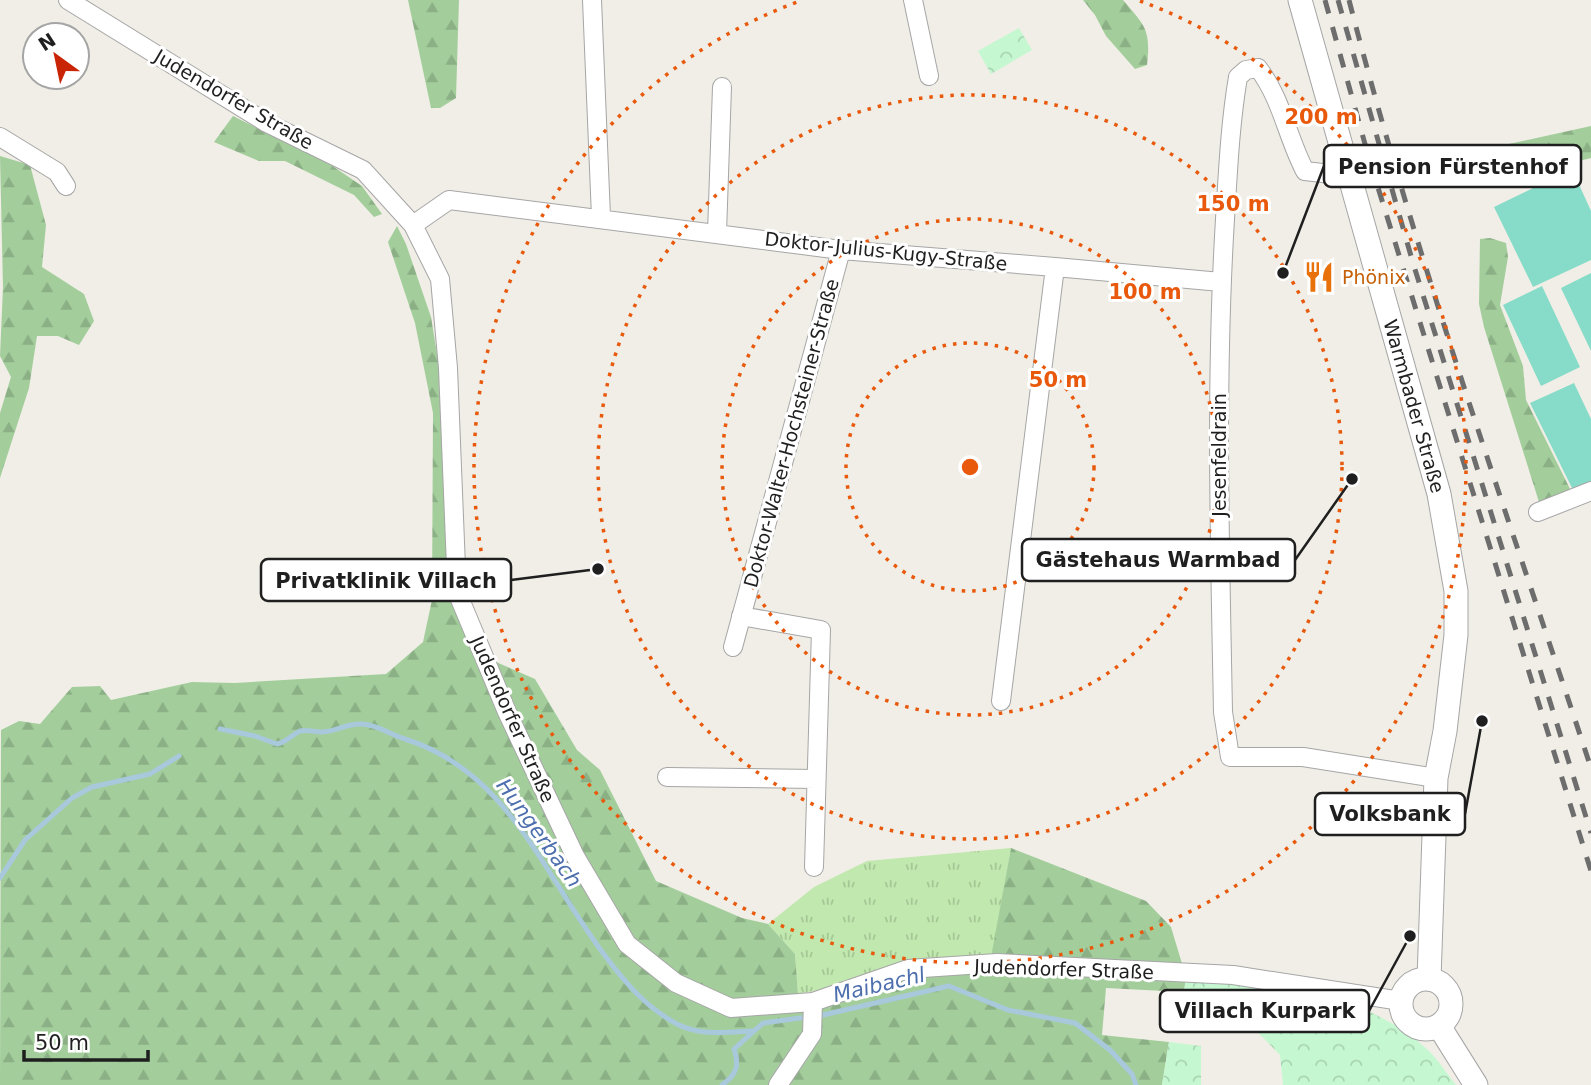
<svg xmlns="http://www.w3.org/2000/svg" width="1591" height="1085" font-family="'DejaVu Sans',sans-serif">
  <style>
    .grass { fill: url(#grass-tufts) }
    .forest { fill: url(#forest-firs) }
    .park { fill: url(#park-crowns) }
    .pitch { fill: #86dcc8 }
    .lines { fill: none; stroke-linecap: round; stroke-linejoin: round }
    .stream { stroke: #a8c8dc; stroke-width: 5 }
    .minor-casing { stroke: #a6a6a6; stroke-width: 20 }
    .tertiary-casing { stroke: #a6a6a6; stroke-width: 25 }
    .minor { stroke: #fff; stroke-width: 18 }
    .tertiary { stroke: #fff; stroke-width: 23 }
    .rail { stroke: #6d6d6d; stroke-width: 5; stroke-dasharray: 14 14; stroke-linecap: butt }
    .ring { fill: none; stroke: #e8590c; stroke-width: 3.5; stroke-dasharray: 3.5 7 }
    .labels { text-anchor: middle; stroke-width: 6; stroke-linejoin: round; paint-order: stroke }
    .street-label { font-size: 19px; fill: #1f1f1f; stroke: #fff }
    .food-label { font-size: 19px; fill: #c56008; stroke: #fff; text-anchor: start }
    .water-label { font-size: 21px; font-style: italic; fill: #4e6fad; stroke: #fff }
    .centre { fill: #e8590c; stroke: #fff; stroke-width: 3.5 }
    .ring-label { font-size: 21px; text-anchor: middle; font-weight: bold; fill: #e8590c; stroke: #fff; stroke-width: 6; stroke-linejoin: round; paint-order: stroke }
    .leader { fill: none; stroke: #1f1f1f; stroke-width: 2.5 }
    .callout-dot { fill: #1f1f1f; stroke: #fff; stroke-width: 2.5 }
    .callout { fill: #fff; stroke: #1f1f1f; stroke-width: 2.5 }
    .callout-label { font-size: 21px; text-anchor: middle; font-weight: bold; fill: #1f1f1f }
  </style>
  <defs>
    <pattern id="grass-tufts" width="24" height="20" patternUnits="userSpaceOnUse" patternTransform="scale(1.75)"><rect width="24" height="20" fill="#c1e8ae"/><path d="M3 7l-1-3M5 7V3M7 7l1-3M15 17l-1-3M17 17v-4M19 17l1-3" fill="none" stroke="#a5c795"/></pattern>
    <pattern id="forest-firs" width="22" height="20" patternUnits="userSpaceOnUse" patternTransform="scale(1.75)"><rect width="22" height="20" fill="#a3ce9c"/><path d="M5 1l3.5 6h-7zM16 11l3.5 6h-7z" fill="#8cb086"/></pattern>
    <pattern id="park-crowns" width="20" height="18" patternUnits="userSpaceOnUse" patternTransform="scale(1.75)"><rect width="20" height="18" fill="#c5f8d1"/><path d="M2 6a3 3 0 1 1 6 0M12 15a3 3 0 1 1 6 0" fill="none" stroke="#a9d4b3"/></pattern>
  </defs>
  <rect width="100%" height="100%" fill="#f0eee6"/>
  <path class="grass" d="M1011,848l-19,109 -194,37 -3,-40 -27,-30 46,-37 53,-26z"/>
  <path class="forest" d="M408,0h51l-3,98 -16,10h-9z
    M1083,0h40c22,26 28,29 24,65l-12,4 -29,-33 -11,-21z
    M233,116l98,49 31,21 20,28 -8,3 -20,-22 -69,-34h-26l-45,-19z
    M1591,126v32l-90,23c-7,-11 -8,-19 -4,-31l12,-6z
    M0,156l30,9 16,60 -4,42 42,27 10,27 -15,24 -21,-9h-21l-8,52 -29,90v-65l11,-36 -11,-21 3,-69z
    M397,226l9,18 25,73 10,61 18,224 37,60 39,17 42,71 23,20 56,111 86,37 26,6 27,30 3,40 26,11 87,-30 78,-7 22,-120 135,53 25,26 15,50 -2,15 -78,-4 -4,47 67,7 -7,43h-1162l1,-355 18,-9 21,3 32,-37 28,-1 11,14 81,-18 43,1 151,-9 37,-32 9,-42 1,-187 -18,-90 -27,-81z
    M1490,238l16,5 2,14 -8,48 23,61 3,34 47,95 -26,8 -8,-1 -55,-175 -5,-23 1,-65z"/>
  <path class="park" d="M1019,28l13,22 -41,24 -13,-23z
    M1186,977c85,9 177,12 243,74 10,10 18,23 27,34h-173l-3,-30 -60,-61 -36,-2z
    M1169,1042l32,4v39h-39z"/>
  <path class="pitch" d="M1572,169l19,42v49l-58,27 -39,-80z
    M1591,273v78l-30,-63z
    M1542,286l38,81 -39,19 -38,-81z
    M1574,383l17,36v62l-18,9 -43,-87z"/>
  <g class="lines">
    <path class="stream" d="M220,729l35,7 22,8c10,-2 14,-9 23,-13 7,-2 14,1 21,1 14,0 26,-9 41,-8 15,1 26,9 40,14 107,32 141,137 204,219 21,28 42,52 73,68 22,11 50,7 73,6
      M0,878l25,-38 47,-42 20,-11 58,-13 29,-18
      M722,1085c14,-10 18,-19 12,-36l29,-26 60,-8 126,-29 59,24 67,13 35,27 22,24 4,11"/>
    <defs>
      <path id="minor" d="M68,0l199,123 96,47 50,55 27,54 8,89 9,224 50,120 68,144 52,88 49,39 55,25 82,-6 95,-33 89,-6 236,12 168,26
        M592,0l9,217
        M913,0l16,76
        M0,137l57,35 9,14
        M1345,170l-14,4 -26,-3c-18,-34 -23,-72 -47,-103l-12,2 -8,7c-8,47 -10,95 -13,142 -10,165 -5,329 -2,493l7,45h73l133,21
        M413,225l36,-25 392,50 214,17
        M717,233l5,-146
        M1538,512l53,-21
        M741,616l80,14 -7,237
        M733,647l108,-397
        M1001,701l54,-434 166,15
        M667,777l149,2
        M778,1085l34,-51 1,-32"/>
      <g id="tertiary">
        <path id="s1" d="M1300,0l139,494 17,97v44l-11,96 -9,47 -7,201"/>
        <circle cx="1426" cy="1004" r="25"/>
        <path d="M1439,1026l37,59"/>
      </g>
    </defs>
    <use href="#minor" class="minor-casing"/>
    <use href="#tertiary" class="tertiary-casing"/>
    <use href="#minor" class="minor"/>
    <use href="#tertiary" class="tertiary"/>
    <path class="rail" d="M1325,0l45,162 221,709
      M1338,0l75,263 178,570
      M1349,0c67,260 158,513 242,768"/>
  </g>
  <g class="ring">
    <circle cx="970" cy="467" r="124"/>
    <circle cx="970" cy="467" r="248"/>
    <circle cx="970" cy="467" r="372"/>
    <path d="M1140 1A496 496 0 1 1 800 1"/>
  </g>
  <defs>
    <symbol id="restaurant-bare" viewBox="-9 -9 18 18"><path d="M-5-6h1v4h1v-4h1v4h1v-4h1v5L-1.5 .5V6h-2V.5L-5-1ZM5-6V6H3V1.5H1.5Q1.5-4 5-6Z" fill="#e8710a" stroke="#fff" stroke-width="2.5" paint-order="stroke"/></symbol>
  </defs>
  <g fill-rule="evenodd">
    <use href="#restaurant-bare" x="1297" y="255" width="44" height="44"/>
  </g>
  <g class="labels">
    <g class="street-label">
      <text transform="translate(234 99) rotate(30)" y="7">Judendorfer Straße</text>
      <text transform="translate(886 251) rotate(6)" y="7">Doktor-Julius-Kugy-Straße</text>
      <text dy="7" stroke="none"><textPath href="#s1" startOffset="422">Warmbader Straße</textPath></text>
      <text transform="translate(791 433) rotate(-75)" y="7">Doktor-Walter-Hochsteiner-Straße</text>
      <text transform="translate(1219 455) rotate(-90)" y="7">Jesenfeldrain</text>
      <text transform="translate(513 719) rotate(66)" y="7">Judendorfer Straße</text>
      <text transform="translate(1064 969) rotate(2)" y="7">Judendorfer Straße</text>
    </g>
    <g class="food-label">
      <text x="1342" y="284">Phönix</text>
    </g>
    <g class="water-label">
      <text transform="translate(539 833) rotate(54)" y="7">Hungerbach</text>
      <text transform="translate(879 985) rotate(-13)" y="7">Maibachl</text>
    </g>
  </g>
  <circle cx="970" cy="467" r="10" class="centre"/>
  <g class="ring-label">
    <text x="1321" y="124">200 m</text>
    <text x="1233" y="211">150 m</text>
    <text x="1145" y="299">100 m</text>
    <text x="1058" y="387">50 m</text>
  </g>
  <path class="leader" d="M1283 273L1324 166M1352 479L1295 560M598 569L511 580M1482 721L1465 814M1410 936L1369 1011"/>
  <g class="callout-dot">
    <circle cx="1283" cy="273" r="7"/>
    <circle cx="1352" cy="479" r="7"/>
    <circle cx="598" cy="569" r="7"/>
    <circle cx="1482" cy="721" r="7"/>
    <circle cx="1410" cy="936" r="7"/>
  </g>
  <g class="callout">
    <rect x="1324" y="145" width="257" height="42" rx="7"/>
    <rect x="1022" y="539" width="273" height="42" rx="7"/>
    <rect x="261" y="559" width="250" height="42" rx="7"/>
    <rect x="1315" y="793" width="150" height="42" rx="7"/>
    <rect x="1160" y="990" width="209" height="42" rx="7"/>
  </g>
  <g class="callout-label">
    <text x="1453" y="174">Pension Fürstenhof</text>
    <text x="1158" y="567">Gästehaus Warmbad</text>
    <text x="386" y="588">Privatklinik Villach</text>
    <text x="1390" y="821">Volksbank</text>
    <text x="1265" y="1018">Villach Kurpark</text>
  </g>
  <g transform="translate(56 56) rotate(327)"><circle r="33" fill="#ffffff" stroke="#a5a5a5" stroke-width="2"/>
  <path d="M0-5L12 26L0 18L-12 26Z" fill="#c92406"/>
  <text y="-10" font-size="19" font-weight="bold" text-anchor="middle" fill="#1f1f1f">N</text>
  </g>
  <path d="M24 1050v10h124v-10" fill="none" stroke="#1f1f1f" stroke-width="3.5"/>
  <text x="35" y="1050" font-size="21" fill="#1f1f1f" stroke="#ffffff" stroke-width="5" paint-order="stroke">50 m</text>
</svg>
